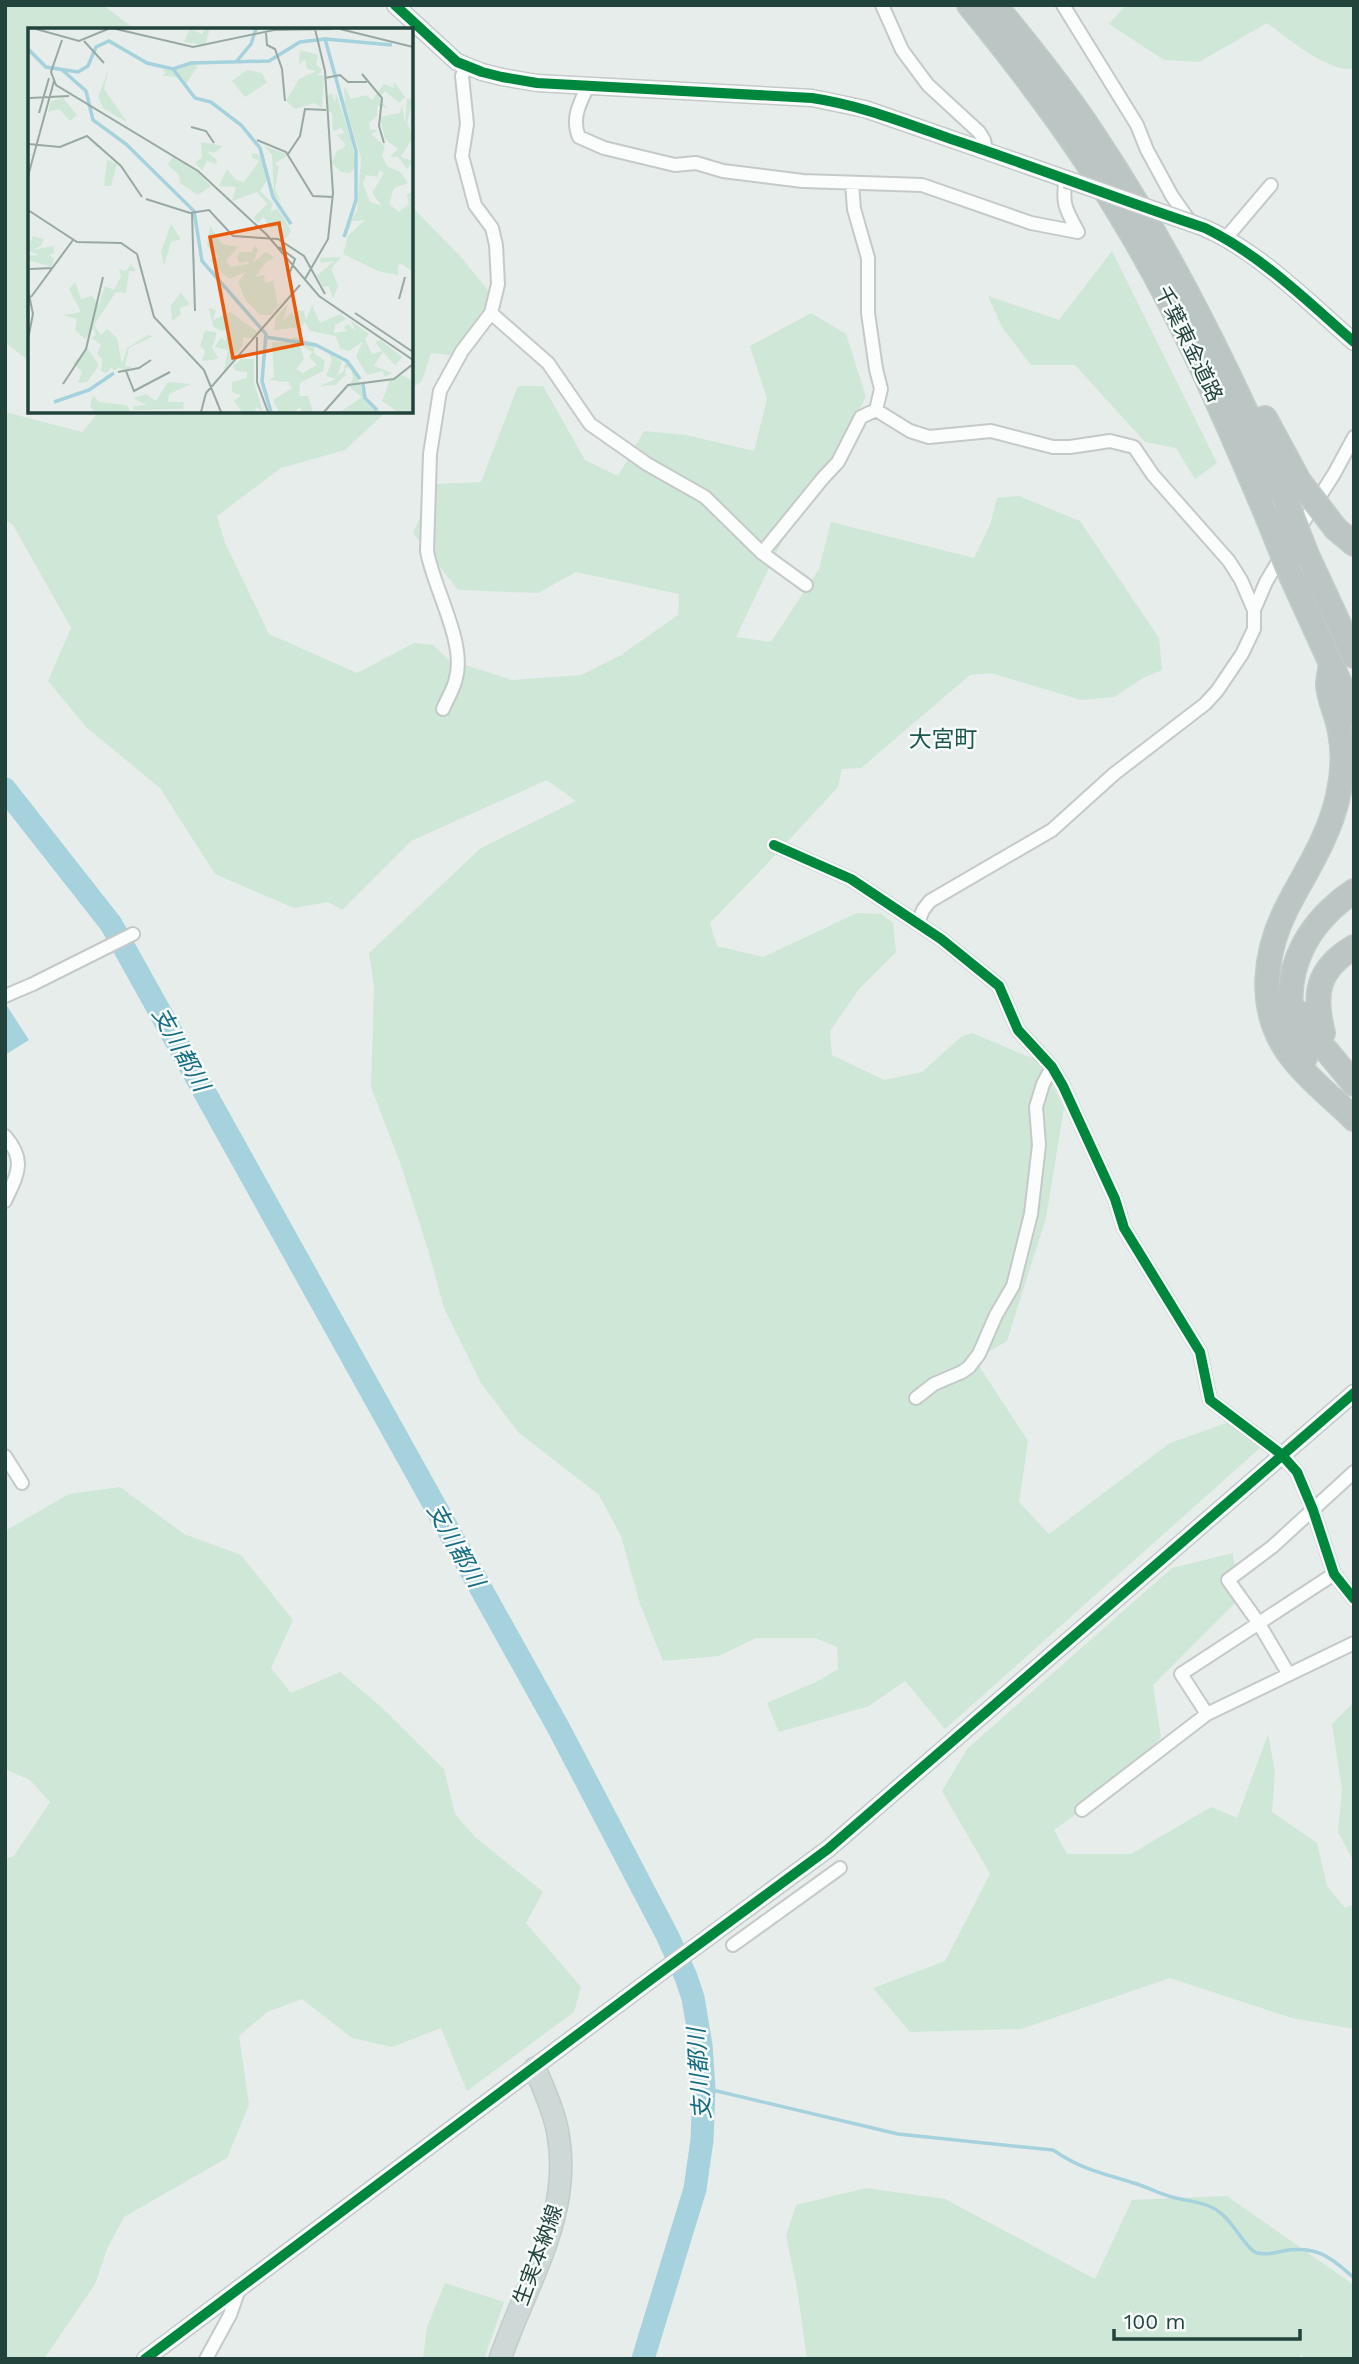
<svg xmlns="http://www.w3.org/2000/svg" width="1359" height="2364" font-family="'Work Sans','Noto Sans JP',sans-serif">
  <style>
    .green { fill: #cfe7d7 }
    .water { fill: #a5d2dd }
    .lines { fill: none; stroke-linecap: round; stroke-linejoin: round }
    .stream { stroke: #a5d2dd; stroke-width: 3.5 }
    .river { stroke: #a5d2dd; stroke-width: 23 }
    .minor-casing { stroke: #c4cac8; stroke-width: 16 }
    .tertiary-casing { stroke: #c4cac8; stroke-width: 19 }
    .primary-casing { stroke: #c2ccc9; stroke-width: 24 }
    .motorway-casing { stroke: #c2ccc9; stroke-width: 26 }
    .minor { stroke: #fbfcfc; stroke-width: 12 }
    .tertiary { stroke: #fbfcfc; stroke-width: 16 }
    .primary { stroke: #ced8d6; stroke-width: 21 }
    .motorway { stroke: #bbc5c3; stroke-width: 23 }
    .tertiary-bridge-casing { stroke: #c4cac8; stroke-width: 19; stroke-linecap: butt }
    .motorway-bridge-casing { stroke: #c2ccc9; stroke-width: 26; stroke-linecap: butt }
    .tertiary-bridge { stroke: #fbfcfc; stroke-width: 16 }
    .motorway-bridge { stroke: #bbc5c3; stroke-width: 23 }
    .cycleway-casing { stroke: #f6fbf9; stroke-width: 15 }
    .cycleway { stroke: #00873e; stroke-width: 10 }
    .labels { text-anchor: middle; stroke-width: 5; stroke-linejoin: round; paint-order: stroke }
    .street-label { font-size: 21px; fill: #22433c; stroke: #f6fbf9 }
    .neighbourhood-label { font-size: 23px; fill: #1c574c; stroke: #f6fbf9 }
    .water-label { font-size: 23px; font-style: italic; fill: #166c85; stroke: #f6fbf9 }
    .inset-river { fill: none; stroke: #a5d2dd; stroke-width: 3.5 }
    .inset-road { fill: none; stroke: #98a9a4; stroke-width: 2 }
    .view { fill: #e8590c; fill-opacity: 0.15; stroke: #e8590c; stroke-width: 3.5 }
    .inset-edge { fill: none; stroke: #22433c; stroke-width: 3.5 }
  </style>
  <rect width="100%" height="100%" fill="#e7edea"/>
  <path class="green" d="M5,5h98l33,25h-106v332l-25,-20z
    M1126,5h228v64c-27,3 -66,-31 -87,-46l-68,39 -35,-2 -55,-36z
    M411,206l50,51 34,42 -45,56 -19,-2 -9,28 -11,8z
    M1112,251l105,212 -22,16 -19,-31 -31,-6 -70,-77h-44l-29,-38 -14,-31 71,24z
    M811,313l35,21 20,63 -88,152 -42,88 35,5 48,-73 12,-47 143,36 16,-33 7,-27 22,-2 61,25 79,117 3,32 -19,8 -29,19 -33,3 -90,-27 -21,2 -109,93 -19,1 -4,18 -74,80 -54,56 7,23 46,11 94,-44 24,1 12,9 3,29 -37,37 -29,42 2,24 52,25 38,-8 40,-36 10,-3 69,29 23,46 -18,110 -39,123 -32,19 53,81 -9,61 30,32 121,-91 59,-21 31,26 -315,281 -40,-48 -36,25 -90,26 -12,-29 49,-21 22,-13 -1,-22 -22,-9h-59l-37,18 -56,5 -23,-57 -19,-68 -22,-41 -81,-63 -37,-49 -37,-75 -16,-58 -27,-85 -30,-78 3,-101 -5,-33 112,-105 95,-47 -29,-21 -136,61 -69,69 -14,-8 -34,6 -79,-34 -55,-86 -74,-61 -38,-46 23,-53 -58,-103 -8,-5v-108l77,20 18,-21h287l-42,39 -64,18 -64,48 8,27 44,91 88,39 57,-30 19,2 16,15 63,20 69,-5 40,-20 57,-40 1,-21 -103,-22 -38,21 -80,-3 -45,-57 22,-49 46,-2 37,-96h25l42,74 33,16 26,-45 42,4 68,16 13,-52 -17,-53z
    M120,1487l64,47 57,21 52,65 -22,48 20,25 49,-21 40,34 64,63 11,45 20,23 68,55 -17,31 55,64 -7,25 -107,79 -26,-63 -49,19 -40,-9 -50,-39 -35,13 -28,24 10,69 -22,53 -103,59 -17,32 -12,35 -49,72 1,3h-42v-501l8,-1 37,-55 -20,-22 -25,-11v-238l64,-37z
    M1233,1553l5,47 -85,85 8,52 -33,39 -74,54 13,24h64l80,-47 26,11 31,-84 7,38 -3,40 45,31 10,43 18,22 9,-4v125l-62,-11 -122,-40 -149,51 -111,3 -37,-44 72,-27 45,-87 -48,-83 25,-42 205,-181z
    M1354,1702v160l-16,-30 4,-42 -10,-66z
    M866,2188l79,11 150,80 37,-79 95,-4 127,89v74h-48l-5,-4 -3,4h-491l-10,-71 -11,-52 10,-31z
    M445,2283l59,19 -20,57h-61l4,-32z"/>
  <path class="water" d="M7,1006l22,34 -24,15v-48z"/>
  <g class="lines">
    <path class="stream" d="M704,2088l194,46 155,16c31,21 50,23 84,34 12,4 23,10 35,13 13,4 29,4 41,11 19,9 31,40 44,45 9,2 18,0 26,-2 33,-6 48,6 71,27"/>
    <path class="river" d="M5,789l106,135 447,803 110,210 18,40 7,21 8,47 3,43 -2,52 -7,49 -52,170"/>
    <defs>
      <path id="minor" d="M882,5l20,45 26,35 51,47 5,8 2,11
        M1063,5l74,120 10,25 25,46 19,27
        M588,86c-8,17 -17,32 -9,51l25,11 71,17 21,-2 27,8 80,10 119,4 109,38 47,9
        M1066,179c-5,25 1,32 12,53
        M1226,238l45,-53
        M491,313l57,50 42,61 57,40 58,33 57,56 44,32
        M876,410l34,21 19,6 62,-6 62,16h17l40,-6 24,6 19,28 76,86 12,19 13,30
        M1297,532l37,-58 20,-37
        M762,553l61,-75 15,-16 23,-45 15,-7 5,-21 -5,-20 -8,-56v-55l-14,-49 -2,-26
        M443,709c4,-10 11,-20 13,-31 10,-36 -23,-91 -29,-127l3,-97 10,-63 22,-40 29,-38 7,-29 -2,-39 -4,-17 -17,-23 -13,-49 5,-32 -5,-48 4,-10
        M774,845l77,34 90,60 58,47 19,44 34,37 11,19 52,113 9,29 76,124 10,48 71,54 16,18 16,38 21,64 20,25
        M918,923l5,-13 7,-9 122,-71 62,-56 91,-70 12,-13 25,-37 12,-25v-19l12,-28 17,-29
        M5,996l28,-12 100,-50
        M5,1136c22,25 12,39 0,65
        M916,1398l18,-14 28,-12 7,-5 10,-13 17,-39 17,-29 18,-72 8,-69 -3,-38 7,-23 9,-17
        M5,1456l17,27
        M1288,1673l-30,-51 -30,-42 44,-33 82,-75
        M1207,1714l-26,-40 153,-100
        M1082,1810l125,-96 147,-71
        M733,1945l107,-77
        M206,2359l24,-44 9,-26"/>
      <path id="tertiary" d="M395,5l62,57 25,10 20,5 35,6 275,15 53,11 201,70
        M1191,223c59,19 116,78 163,119
        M145,2359l508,-381 175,-129 526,-456"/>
      <path id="primary" d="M500,2359c25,-74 73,-144 58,-225 -4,-23 -14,-44 -23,-66"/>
      <path id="motorway" d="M969,5c55,67 107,136 152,211 58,95 103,198 146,300
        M995,5c35,43 70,86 100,132 75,113 135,235 189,359
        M1265,418l34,63
        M1336,529l18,15
        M1307,555l47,101
        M1292,578l62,136
        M1331,664c-1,7 -3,15 -3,21 1,16 10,32 12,47 4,21 3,43 -2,64 -8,37 -28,69 -46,102 -28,50 -38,112 1,161 17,22 41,40 61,60
        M1306,1014l11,29 9,7 28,34
        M1323,1033c-10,-39 -6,-64 31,-86
        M1305,1058c-4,-14 -11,-27 -13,-41 -8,-54 19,-97 62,-126"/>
    </defs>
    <use href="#minor" class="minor-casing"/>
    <use href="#tertiary" class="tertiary-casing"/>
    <use href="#primary" class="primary-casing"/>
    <use href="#motorway" class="motorway-casing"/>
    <use href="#minor" class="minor"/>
    <use href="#tertiary" class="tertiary"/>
    <use href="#primary" class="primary"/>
    <use href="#motorway" class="motorway"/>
    <defs>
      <path id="tertiary-bridge" d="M1066,179l125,44"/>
      <path id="motorway-bridge" d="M1299,481l37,48
        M1284,496l23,59
        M1267,516l25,62"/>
    </defs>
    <use href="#tertiary-bridge" class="tertiary-bridge-casing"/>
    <use href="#motorway-bridge" class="motorway-bridge-casing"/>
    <use href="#tertiary-bridge" class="tertiary-bridge"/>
    <use href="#motorway-bridge" class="motorway-bridge"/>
    <defs>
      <path id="cycleway" d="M395,5l62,57 25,10 20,5 35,6 275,15c48,7 93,25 139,41 85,28 169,61 254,89 56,27 102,73 149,114
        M774,845l77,34 90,60 58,47 19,44 34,37 11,19 52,113 9,29 76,124 10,48 71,54 16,18 16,38 21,64 20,25
        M145,2359l508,-381 175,-129 526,-456"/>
    </defs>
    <use href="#cycleway" class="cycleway-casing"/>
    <use href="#cycleway" class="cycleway"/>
  </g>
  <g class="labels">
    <g class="street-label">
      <text transform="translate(1189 344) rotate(64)" y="7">千葉東金道路</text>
      <text transform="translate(538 2255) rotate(-70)" y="7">生実本納線</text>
    </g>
    <g class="neighbourhood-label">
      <text x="943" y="747">大宮町</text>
    </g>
    <g class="water-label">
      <text transform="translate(181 1049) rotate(61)" y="8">支川都川</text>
      <text transform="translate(456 1545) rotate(61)" y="8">支川都川</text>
      <text transform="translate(699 2074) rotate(-94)" y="8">支川都川</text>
    </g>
  </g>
  <g transform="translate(28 28)">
    <rect width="385" height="385" fill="#e7edea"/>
    <path d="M162,1l12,5 3,-5h13h-8l-5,16 -21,-3zM272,22l18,5 -2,9 6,6 -5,5 7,1 -2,32 -7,-5 -20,6 -9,-8 13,-22 17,-8 -9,-2 -2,-10 -6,6zM165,36l5,2 -12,18 -6,-7 -18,-1 4,-3 -4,-3zM81,40l-5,21 23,33 -23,-13 -6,-12zM219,42l15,3 5,10 -22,14 -13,-16zM366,54l11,15 -6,6 -14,-12 -6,7 8,10 -10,-2v10l-8,7 1,7h8l-7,4 14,12 -3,9 5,11 13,6 8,11 -14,5 -5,16 10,8 10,-8 -2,-9 6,-4v81l-11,-8 -4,1v10l-20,-4 -35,-17 5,-18 17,-16 -13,1 -6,17 4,-17 7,-10 4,-53 -16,-54 -1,-18 7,13 15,-4 6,5 12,-16 9,4zM351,142l5,3 -12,20 10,13 -12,-4 -7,-18 3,-9 12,2zM304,65l3,10 1,-10 16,50 4,23 -6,7 -9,-1 -9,-9 5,-12 11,-4 -8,3 6,-5 -9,-10 7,-2 -2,-5 -9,3 -1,-18 -5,-3v-14zM35,70l14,17 -7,6 -11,-12 -11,3 3,-11zM385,70l-6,25 6,14 -12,20 12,4 -6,8 -9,-12h-8l8,-8 -13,-10 -5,-22 20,-4 2,-7 3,17 2,-24zM173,114l22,4 -9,7 -8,-2 11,9 -1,4 -9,-3 -5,9 -7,-7 7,-6zM236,118l24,9 -13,8 4,4 -4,22 6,13 -7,-7 -2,-40zM224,125l8,2 6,10 1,15 -7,11 13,13 -3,7 7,-2 5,6 9,16 -5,8 -4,-4 2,-10 -14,3 -7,-12 -4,7 -6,-5 14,-14 -10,-12 -25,9 4,-14 -17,-1 8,-17 9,11 8,2 15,-21 -7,-3zM145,128l21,13 17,17 -13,9 -18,-12 -1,-8 -11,-10zM79,132l10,4 -6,22h-7zM143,196l10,15 -10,3 -7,24 -3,-15zM182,198l12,18 16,3 -12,14 4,6 18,-3 2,-3 -11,2 -2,-6 3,-5h12l2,-7 4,4 -4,13 12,-10 9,6 -9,4 -11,15 9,-2 1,8 8,-2 5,24 8,-8 -15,18h-11l-15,-16 -7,-17 8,-10 -17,7 -20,-19 10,-3 -12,-11zM5,208l11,3 -3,7 -9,4 21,-4 1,7 -5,2 5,4 -2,8 -24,-7v-4l11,-1 -11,-5zM313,229l-10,12 7,17 -5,12 -4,-12 -6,1 -6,-11 17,-15 -13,2 -1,-5zM103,236l5,7h-7l-3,22 -10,-1 -22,33 7,10 6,-6 10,9 5,26 5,-16 21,-13 5,1 -24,12 -4,18 7,1 -6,4 -8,-4 -3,4 -4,-4 -4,6 -6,-2 1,-12 -5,-5 4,-10 -10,-6 5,-3 -2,-7 -9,11 -10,-9 2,-11 -14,-4 18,-3 -12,-23 6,-7 6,17 11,-3 7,9 6,-19 9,4 7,-14 -2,-7 7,2zM153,265l9,11 -10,4 1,6 -9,7 -1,-16zM260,276l-5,17 8,-8 7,7 -2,-10 8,1 2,9 6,-15 8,18 20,-9 6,5 -11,6 -1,8 13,-2 -3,-4 4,-3 8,8 -5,-11 18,13 -4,5 7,15 10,-3 -7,-9 5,-2 22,17 -7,8 -12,-13 -9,14 18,7 -7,4 -3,-6 -15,4 -11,-18 7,-16 -14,10 -9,-2 -4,-13 -26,-5 -5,-9 -4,5 -27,3 2,-13zM181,280l7,2 -3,10 17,-8 29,21 -5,6 -11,-2v8l-19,26 4,-21 -13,-3 6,-10 4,4 5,-12 -9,2 -8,-5zM177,302l12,3 -5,14 6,11 -6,2 -10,1 3,-10 -5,-5zM266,309l21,6 -1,10 11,8 -2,10 -23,12 -1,13h9l5,16h-11l-2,-5 -6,5h-15l-6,-12 19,-12 -3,-6 -21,-2 6,-3 -2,-35h16zM272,317l12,7 -3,5 8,8 -14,8 -7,-4 8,-10zM60,321l11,16 -12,17 -9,1 4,-11 -9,-9zM300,324l14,10 -4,13 6,-4v-3l2,-7 6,4 14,33 15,14h-41l22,-15 -13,-10 4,-9 -2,-11 -6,1 1,7 -11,10 -16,1 17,-7 -10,-3 6,-15zM213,331h13v24l9,29 -7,-5 -1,5h-13l-8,-11 7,-6 -9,-3v-10l15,-4v-6l-11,-1 -3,-5zM374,347l11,6v31l-16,-1 -15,-10 8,-21zM140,354l23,2 -22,10 -1,8h16l-1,7 -50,1 1,-4 13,-1 -14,-7 13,-4 10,7zM65,367l6,7 28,3 3,7h-36l-4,-6z" fill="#cfe7d7" fill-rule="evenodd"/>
    <path class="inset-river" d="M0,21l18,18 32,5 10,-6 8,-19 13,-6 38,22 26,6 18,-6 78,-2 31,-19 25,-3M208,34l15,-18 5,-15M33,41l25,22 7,29 33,24 68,67 8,50 64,73 -4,47 9,31M145,41l22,29 16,4 30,23 19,23 13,49 18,27M316,209l12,-37v-49l-31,-112 67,6M238,309l50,8 31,16 13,18M335,356l2,14 12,12M26,374l35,-12 25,-17"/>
    <path class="inset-road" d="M8,1l43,12 29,-12M88,1l77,18 81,-17 59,-1M312,1l73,18M238,5l1,12 8,4 7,20 3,32M34,12l-11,32 5,13 142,86 69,64 52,61 94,64M56,13l20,22M334,46l20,24 -3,28 5,17M297,50l15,-3 8,7h19M0,61v54M2,70l39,-2M11,85l10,-35M163,99l15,4 8,12M229,112l29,12 27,44 20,1M0,116l32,3 27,-11 34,30 21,31M260,126l12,-18 5,-27 21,1M0,148l26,-95M118,171l44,14 19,-3 24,26 45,3 26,17 21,38M0,182l49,32 44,1 16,11 17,63 50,53 17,42M164,185l3,98M251,219l16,12 -7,18M2,241l22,-1M277,251l23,-40 5,-46 -8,-122 -10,-42M0,262l5,24 -5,25M3,269l42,-57M371,271l6,-22M327,285l58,39M229,309v45l11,30M98,343l8,20 36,-19M90,344l21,-4 12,-8M35,356l23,-35 17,-72M173,384l5,-19 94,-108M296,384l24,-27 46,-6 19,-15"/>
    <path class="view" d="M251,195l23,121 -69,14 -23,-121z"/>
    <rect width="385" height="385" class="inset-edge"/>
  </g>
  <rect width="1359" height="2364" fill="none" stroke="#22433c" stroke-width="14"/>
  <path d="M1114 2329v10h186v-10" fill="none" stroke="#22433c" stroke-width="3.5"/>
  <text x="1124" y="2329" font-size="21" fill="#22433c" stroke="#f6fbf9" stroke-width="5" paint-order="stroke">100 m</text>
</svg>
